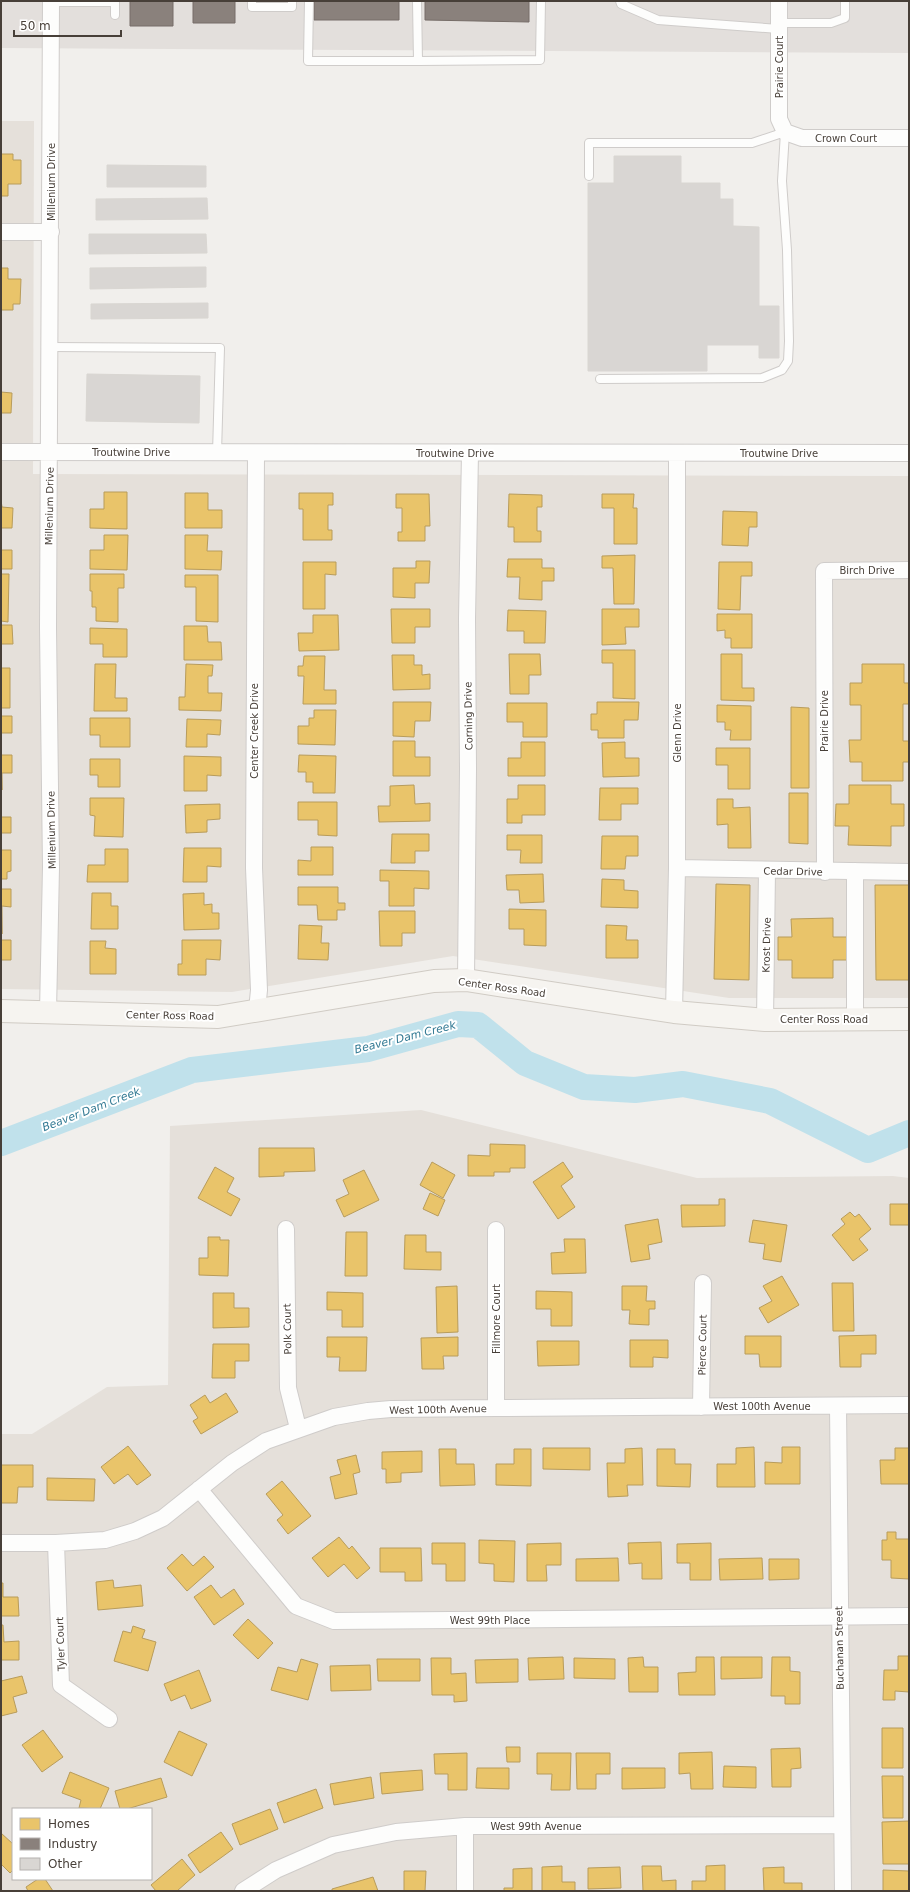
<svg xmlns="http://www.w3.org/2000/svg" width="910" height="1892" font-family="'DejaVu Sans',sans-serif">
  <style>
    .residential { fill: #e5e0da; fill-rule: evenodd }
    .industrial { fill: #e3dfdc }
    .homes { fill: #e9c46a; stroke: #b89c5b }
    .industry { fill: #8a817c; stroke: #766d68 }
    .lines { fill: none; stroke-linecap: round; stroke-linejoin: round }
    .river { stroke: #c0e1eb; stroke-width: 26 }
    .building { fill: #d9d6d3; stroke: #d9d6d2 }
    .lane-casing { stroke: #cfccca; stroke-width: 10 }
    .street-casing { stroke: #cfccca; stroke-width: 18 }
    .secondary-casing { stroke: #d0cbc4; stroke-width: 24 }
    .lane { stroke: #fdfdfc; stroke-width: 8 }
    .street { stroke: #fdfdfc; stroke-width: 16 }
    .secondary { stroke: #f6f4f0; stroke-width: 22 }
    .labels { text-anchor: middle; stroke-width: 4; stroke-linejoin: round; paint-order: stroke }
    .street-label { font-size: 10px; fill: #473f38; stroke: #fff }
    .water-label { font-size: 11px; font-style: italic; fill: #337a94; stroke: #fff }
  </style>
  <rect width="100%" height="100%" fill="#f1efec"/>
  <path class="residential" d="M1,121h33l-1,353 876,2v522h-180l-276,-42 -221,36 -231,-3z
    M421,1110l276,68 196,-2 16,2v713h-908v-457h31l75,-47 61,-2 2,-259zM13,1809h138v70h-138z"/>
  <path class="industrial" d="M1,1h908v52l-908,-5z"/>
  <path class="homes" d="M1,154h12v6h8v24h-13v12h-7z
    M1,268h7v11h13l-1,25h-7v6h-12z
    M1,392l11,1 -1,20h-10z
    M104,492h23v37l-37,-1v-19h14z
    M185,493h23v17h14v18h-37z
    M299,493h34v12h-5v25h4v10h-29v-31h-4z
    M396,494h33l1,32h-5v15h-27v-9h4v-24h-6z
    M509,494l33,1v12h-5v24h4v11h-27v-15h-6z
    M602,494h32l-1,14h4v36h-23v-36h-12z
    M1,500l1,7 11,1 -1,20h-11z
    M723,511l34,1v15h-8l-1,19 -26,-1z
    M104,535h24l-1,35 -37,-1v-19h14z
    M185,535h23l-1,16h15l-1,19 -36,-1z
    M1,550h11v19h-11z
    M635,555l-1,49h-20l-1,-36h-11v-12z
    M508,559h34v9h12v13h-12v19l-23,-1 1,-22h-13z
    M416,561h14l-1,22h-14v15l-22,-1v-29h23z
    M303,562h33v13l-11,-1v35h-22z
    M719,562h33v14h-11l-1,34 -22,-1z
    M1,574h8l-1,48 -7,-1z
    M90,574h34v14h-6v34l-22,-1v-14h-4v-16h-2z
    M185,575h33v47l-22,-1v-34h-11z
    M391,609h39v18h-15v16h-23z
    M602,609h37v18h-14l1,17 -24,1z
    M508,610l38,1 -1,32h-21v-12h-17z
    M717,614h35v34h-21v-10h-6v-8l-8,1z
    M313,615h25l1,35 -40,1 -1,-18h15z
    M1,625h11l1,19h-12z
    M184,626h23l1,16h13l1,18h-38z
    M90,628l37,1v28h-24v-13h-13z
    M602,650h33v49l-22,-1v-35h-11z
    M509,654h31l1,21h-12v19h-19z
    M721,654h21v34h12v13l-33,-1z
    M392,655h22v10h8v10l8,-1v15l-37,1z
    M304,656h21l-1,34h12v14h-33l1,-28h-6v-10h5z
    M95,664h21l-1,34h12v13h-33z
    M186,664l27,1 -1,11h-4v17h14l-1,18 -42,-1v-13h6z
    M862,664h42v19h5v21h-6v37h6v21h-6v19h-41v-19h-12l-1,-22h12v-35h-11v-22h12z
    M1,668h9v40h-9z
    M393,702h38l-1,19h-15l-1,16 -21,-1z
    M597,702h42l-1,18h-14v18h-26v-8h-7v-16h6z
    M507,703h40v34h-24v-15h-16z
    M717,705l34,1v34h-21l1,-10h-6v-8h-8z
    M791,707l18,1v80h-18z
    M314,710h22l-1,35 -37,-1v-18h11v-8h5z
    M1,716h11v17h-11z
    M90,718h40v29h-30v-12h-10z
    M187,719l34,1 -1,15 -13,-1v13h-21z
    M393,741h22v16h15v19h-37z
    M521,742h24v34h-37v-18h13z
    M625,742v16h14v18l-36,1 -1,-34z
    M716,748h34v41h-22v-24h-12z
    M1,755h11v18h-10v17z
    M299,755l37,1 -1,37h-22v-11h-7v-10h-8z
    M184,756l37,1v19l-14,-1v16h-23z
    M90,759h30v28h-22v-12h-8z
    M414,785l1,19 15,-1v18l-51,1 -1,-16h12v-20z
    M518,785h27v30h-23v8h-15v-24h11z
    M849,785h42v19h13v22h-13v20l-43,-1 1,-19h-14l1,-22h13z
    M600,788h38v16h-17v16h-22z
    M789,793h19v51l-19,-1z
    M90,798h34l-1,39 -29,-1 1,-20 -5,-1z
    M717,799h16v9l17,-1 1,41h-23v-24l-11,1z
    M298,802h39v34l-19,-1v-15h-20z
    M220,804v15l-13,1v12l-21,1 -1,-28z
    M1,817h10v16h-10z
    M392,834h37v17h-14v12h-24z
    M507,835h35v28h-22l1,-13h-14z
    M602,836h36v20h-12l-1,13h-24z
    M311,847h22v28h-35v-15l13,1z
    M184,848h37v19l-14,-1v16h-24z
    M105,849h23v33h-41l1,-17h17z
    M1,850h10v21l-4,1v7h-6z
    M380,870l49,1v18l-15,-1v18h-25v-25h-9z
    M543,874l1,28 -24,1 -1,-13h-12l-1,-15z
    M602,879l22,1v10l14,1v17l-37,-1z
    M716,884l34,1 -1,95 -35,-1z
    M875,885h34v95h-33z
    M298,887h40v16h7v7h-8v10h-19l-1,-15h-19z
    M1,889h10v18l-9,-1v28z
    M92,893h19v13h7v23h-27z
    M204,893v12l8,-1v9h7v16l-35,1 -1,-36z
    M509,909l37,1v36l-22,-1v-16h-15z
    M379,911h36v22h-13v13h-22z
    M833,918v19h14v23h-14v18h-41v-18h-14v-23h14l-1,-18z
    M299,925l23,1 -1,17h8l-1,17 -30,-1z
    M606,925l21,1 -1,14h12v18h-32z
    M1,940h10v20h-10z
    M182,940h39l-1,20 -14,-1v16h-28v-11h4z
    M90,941h16l-1,7 11,1v25h-26z
    M490,1144l35,1v23h-15v4h-16v4h-26v-21l22,1z
    M259,1148h55l1,23 -31,1v4l-25,1z
    M432,1162l23,13 -12,23 -23,-13z
    M563,1162l10,15 -12,9 14,21 -17,12 -25,-37z
    M215,1167l19,11 -7,14 13,7 -9,17 -33,-18z
    M364,1170l15,30 -35,17 -8,-17 13,-6 -6,-14z
    M430,1193l15,7 -7,16 -15,-7z
    M719,1199h6v27l-43,1 -1,-22h38z
    M890,1204h19v21h-19z
    M850,1212l5,5 4,-3 12,15 -12,10 9,11 -15,11 -21,-26 13,-11 -4,-5z
    M658,1219l4,23 -14,3 2,14 -19,3 -6,-37z
    M753,1220l34,5 -6,37 -18,-3 2,-15 -16,-2z
    M346,1232h21v44h-22z
    M405,1235h21v17h15v18l-37,-1z
    M208,1237h12v3h9l-1,36 -29,-1v-17h9z
    M564,1239h21l1,34 -34,1 -1,-21 14,-1z
    M782,1276l17,29 -31,18 -9,-15 13,-7 -9,-15z
    M832,1283h21l1,48h-21z
    M457,1286l1,46 -21,1 -1,-46z
    M622,1286h25l-1,15h9v8h-6v16l-20,-1 1,-14h-8z
    M536,1291l36,1v34h-21v-17h-15z
    M327,1292l36,1v34h-21v-17h-15z
    M213,1293h21v15h15v19l-36,1z
    M876,1335v19h-15v13h-21l-1,-31z
    M745,1336h36v31h-21l-1,-13h-14z
    M327,1337h40l-1,34h-27l1,-14h-13z
    M458,1337v19h-15l1,13h-22l-1,-31z
    M630,1340h38v18l-15,-1v10h-23z
    M537,1341h42v24l-41,1z
    M213,1344h36v17h-14v17h-23z
    M226,1393l12,19 -37,22 -8,-13 5,-3 -8,-13 15,-10 5,8z
    M128,1446l23,29 -14,10 -9,-11 -14,10 -13,-17z
    M754,1447l1,40h-38v-23h19v-16z
    M782,1447h18v37h-35v-22l17,1z
    M543,1448h47v22l-47,-1z
    M642,1448l1,37h-16l1,11 -20,1 -1,-34h18v-14z
    M895,1448h14v36h-28l-1,-24h15z
    M439,1449h17v15h18l1,21 -35,1z
    M514,1449h17v37l-35,-1v-21h18z
    M657,1449h18v15h16l-1,23 -33,-1z
    M422,1451v21l-21,1v9l-15,1v-14h-4v-17z
    M356,1455l4,17 -7,2 4,20 -22,5 -5,-22 11,-3 -4,-14z
    M1,1465h32v22h-15l-1,16h-16z
    M47,1478l48,1 -1,22 -47,-1z
    M282,1481l29,35 -23,18 -11,-14 6,-5 -17,-21z
    M887,1532h9v7h13v40l-18,-1v-18h-9v-20h5z
    M339,1537l10,12 3,-3 18,22 -13,11 -13,-15 -16,13 -16,-19z
    M479,1540l36,1 -1,41 -20,-1v-17l-15,-1z
    M661,1542l1,37h-20v-16l-13,1 -1,-21z
    M432,1543h33v38h-19v-17h-14z
    M561,1543v22h-15l1,16h-20v-37z
    M711,1543v37h-21v-17h-13v-19z
    M380,1548h41l1,33h-17v-9h-25z
    M182,1554l11,12 11,-10 10,11 -27,24 -20,-23z
    M618,1558l1,23h-43v-22z
    M762,1558l1,21 -43,1 -1,-21z
    M769,1559h30v20l-30,1z
    M113,1580l1,8 27,-3 2,21 -45,4 -2,-28z
    M1,1583h2v14h15l1,19h-18z
    M211,1585l10,13 13,-9 10,15 -30,21 -20,-28z
    M248,1619l25,24 -15,16 -25,-24z
    M1,1625h2l1,17 15,-1v19h-18z
    M133,1626l12,4 -3,8 14,4 -8,29 -34,-10 9,-30 8,2z
    M898,1656h11v36l-14,-1v9h-12l1,-30h14z
    M563,1657l1,22 -35,1 -1,-22z
    M643,1657l1,10h14v25h-29l-1,-34z
    M696,1657h18l1,38h-36l-1,-22 18,-1z
    M721,1657h41v21l-41,1z
    M772,1657h18v14l10,1v32h-15v-8h-14z
    M431,1658h20v16l15,-1 1,28 -13,1v-7h-22z
    M574,1658l41,1v20l-41,-1z
    M301,1659l17,5 -10,36 -37,-10 7,-23 19,5z
    M377,1659h43v22h-42z
    M518,1659v23l-42,1 -1,-23z
    M370,1665l1,25 -40,1 -1,-25z
    M199,1670l12,31 -20,8 -6,-14 -14,6 -7,-17z
    M22,1676l5,17 -14,4 4,15 -16,4v-35z
    M882,1728h21v40h-21z
    M43,1730l20,27 -21,15 -20,-27z
    M179,1731l28,13 -15,32 -28,-14z
    M506,1747h14v15h-13z
    M800,1748l1,20 -10,1v18h-19l-1,-38z
    M712,1752l1,37h-22l-1,-16 -11,1v-21z
    M467,1753v37h-19v-16h-13l-1,-20z
    M537,1753h34l-1,37h-19l1,-16h-15z
    M576,1753h34v21h-14v15h-19z
    M724,1766l32,1v21l-33,-1z
    M477,1768h32v21l-33,-1z
    M622,1768h43v20l-43,1z
    M422,1770l1,20 -41,4 -2,-21z
    M70,1772l39,16 -9,21 -21,-1 2,-8 -19,-7z
    M882,1776h21v42h-20z
    M371,1777l3,21 -40,7 -4,-21z
    M161,1778l6,19 -40,12h-7l-5,-18z
    M316,1789l7,19 -39,15 -7,-20z
    M270,1809l8,20 -38,16 -8,-21z
    M909,1821v43h-26l-1,-42z
    M221,1832l12,17 -33,24 -12,-18z
    M1,1833l12,11v26l-3,3 -9,-9z
    M182,1859l13,16 -18,16h-21l-5,-6z
    M725,1865v26h-33v-10h14v-15z
    M562,1866v16h13v9h-33v-24z
    M642,1866h19l1,15 14,-1v11h-33z
    M620,1867l1,21 -33,1v-21z
    M784,1867v16h18v8h-38l-1,-23z
    M532,1868v23h-28v-3h9v-19z
    M883,1870l26,1v20h-26z
    M404,1871h22l-1,20h-21z
    M373,1877l5,14h-46v-2z
    M38,1879h7l8,12h-25l-2,-4z"/>
  <path class="industry" d="M130,1h43v25h-43z
    M193,1h42v22h-42z
    M314,1h85v19h-85z
    M425,1h104v21l-104,-2z"/>
  <g class="lines">
    <path class="river" d="M1,1143l191,-73 176,-21 90,-25 20,1 47,38 59,24 51,3 48,-6 87,17 98,49 41,-17"/>
  </g>
  <path class="building" d="M614,156h67v27h39v16h13v27l26,1v79h20v52h-20v-13h-52v26h-119v-188h26z
    M107,165l99,1v21h-99z
    M207,198l1,21 -112,1v-21z
    M89,234h117l1,19 -118,1z
    M206,267v20l-116,2v-21z
    M208,303v15l-117,1v-15z
    M87,374l113,2 -1,47 -113,-2z"/>
  <g class="lines">
    <defs>
      <path id="lane" d="M252,1v6h40v-6
        M309,1l-1,60h110l-1,-60
        M620,1l1,3 37,16 121,9
        M51,2h64
        M115,15v-14
        M779,23h52l14,-5v-17
        M418,61l122,-1 1,-59
        M589,176v-33h163l33,-11 -3,49 5,69 2,91 -1,20 -6,9 -20,8 -162,1
        M50,347l170,1 -3,105"/>
      <path id="street" d="M779,1v118l6,13 17,6h107
        M1,232h50
        M1,452l908,1
        M256,453l-2,415 5,122 -2,20
        M677,868l232,4
        M855,871v148
        M825,872l-1,-301 85,-1
        M466,980l2,-211 -1,-150 3,-166
        M48,1012l3,-145 -3,-239 3,-627
        M674,1012l3,-144v-415
        M765,1020l2,-149
        M286,1229l2,159 10,40
        M496,1230v178
        M838,1406l5,485
        M701,1407l2,-124
        M199,1489l97,117 38,15 575,-5
        M1,1543h55l49,-3 30,-9 28,-13 69,-55 34,-22 68,-24 34,-6 23,-2 105,-1 413,-3
        M56,1543l5,142 48,34
        M465,1826v65
        M243,1891l33,-21 57,-25 63,-13 69,-6 377,-1"/>
      <path id="secondary" d="M1,1011l217,6 216,-36 32,-1 208,32 91,8 144,-1"/>
    </defs>
    <use href="#lane" class="lane-casing"/>
    <use href="#street" class="street-casing"/>
    <use href="#secondary" class="secondary-casing"/>
    <use href="#lane" class="lane"/>
    <use href="#street" class="street"/>
    <use href="#secondary" class="secondary"/>
  </g>
  <g class="labels">
    <g class="street-label">
      <text transform="translate(779 67) rotate(-90)" y="4">Prairie Court</text>
      <text x="846" y="142">Crown Court</text>
      <text transform="translate(51 182) rotate(-90)" y="4">Millenium Drive</text>
      <text x="131" y="456">Troutwine Drive</text>
      <text x="455" y="457">Troutwine Drive</text>
      <text x="779" y="457">Troutwine Drive</text>
      <text transform="translate(49 506) rotate(-89)" y="4">Millenium Drive</text>
      <text x="867" y="574">Birch Drive</text>
      <text transform="translate(468 716) rotate(-91)" y="4">Corning Drive</text>
      <text transform="translate(824 721) rotate(-90)" y="4">Prairie Drive</text>
      <text transform="translate(254 731) rotate(-90)" y="4">Center Creek Drive</text>
      <text transform="translate(677 733) rotate(-90)" y="4">Glenn Drive</text>
      <text transform="translate(51 830) rotate(-91)" y="4">Millenium Drive</text>
      <text transform="translate(793 871) rotate(1)" y="4">Cedar Drive</text>
      <text transform="translate(766 945) rotate(-89)" y="4">Krost Drive</text>
      <text transform="translate(502 987) rotate(8)" y="4">Center Ross Road</text>
      <text transform="translate(170 1015) rotate(1)" y="4">Center Ross Road</text>
      <text x="824" y="1023">Center Ross Road</text>
      <text transform="translate(496 1319) rotate(-90)" y="4">Fillmore Court</text>
      <text transform="translate(287 1329) rotate(-91)" y="4">Polk Court</text>
      <text transform="translate(702 1345) rotate(-89)" y="4">Pierce Court</text>
      <text x="762" y="1410">West 100th Avenue</text>
      <text transform="translate(438 1409) rotate(-1)" y="4">West 100th Avenue</text>
      <text x="490" y="1624">West 99th Place</text>
      <text transform="translate(60 1644) rotate(-92)" y="4">Tyler Court</text>
      <text transform="translate(839 1648) rotate(-91)" y="4">Buchanan Street</text>
      <text x="536" y="1830">West 99th Avenue</text>
    </g>
    <g class="water-label">
      <text transform="translate(405 1037) rotate(-14)" y="4">Beaver Dam Creek</text>
      <text transform="translate(91 1109) rotate(-21)" y="4">Beaver Dam Creek</text>
    </g>
  </g>
  <rect width="910" height="1892" fill="none" stroke="#473f38" stroke-width="4"/>
  <rect x="12" y="1808" width="140" height="72" fill="#ffffff" stroke="#b5b2af"/>
  <rect x="20" y="1818" width="20" height="12" fill="#e9c46a" stroke="#b5b2af"/>
  <text x="48" y="1828" font-size="12" fill="#473f38">Homes</text>
  <rect x="20" y="1838" width="20" height="12" fill="#8a817c" stroke="#b5b2af"/>
  <text x="48" y="1848" font-size="12" fill="#473f38">Industry</text>
  <rect x="20" y="1858" width="20" height="12" fill="#d9d6d3" stroke="#b5b2af"/>
  <text x="48" y="1868" font-size="12" fill="#473f38">Other</text>
  <path d="M14 30v6h107v-6" fill="none" stroke="#473f38" stroke-width="2"/>
  <text x="20" y="30" font-size="12" fill="#473f38" stroke="#ffffff" stroke-width="3" paint-order="stroke">50 m</text>
</svg>
